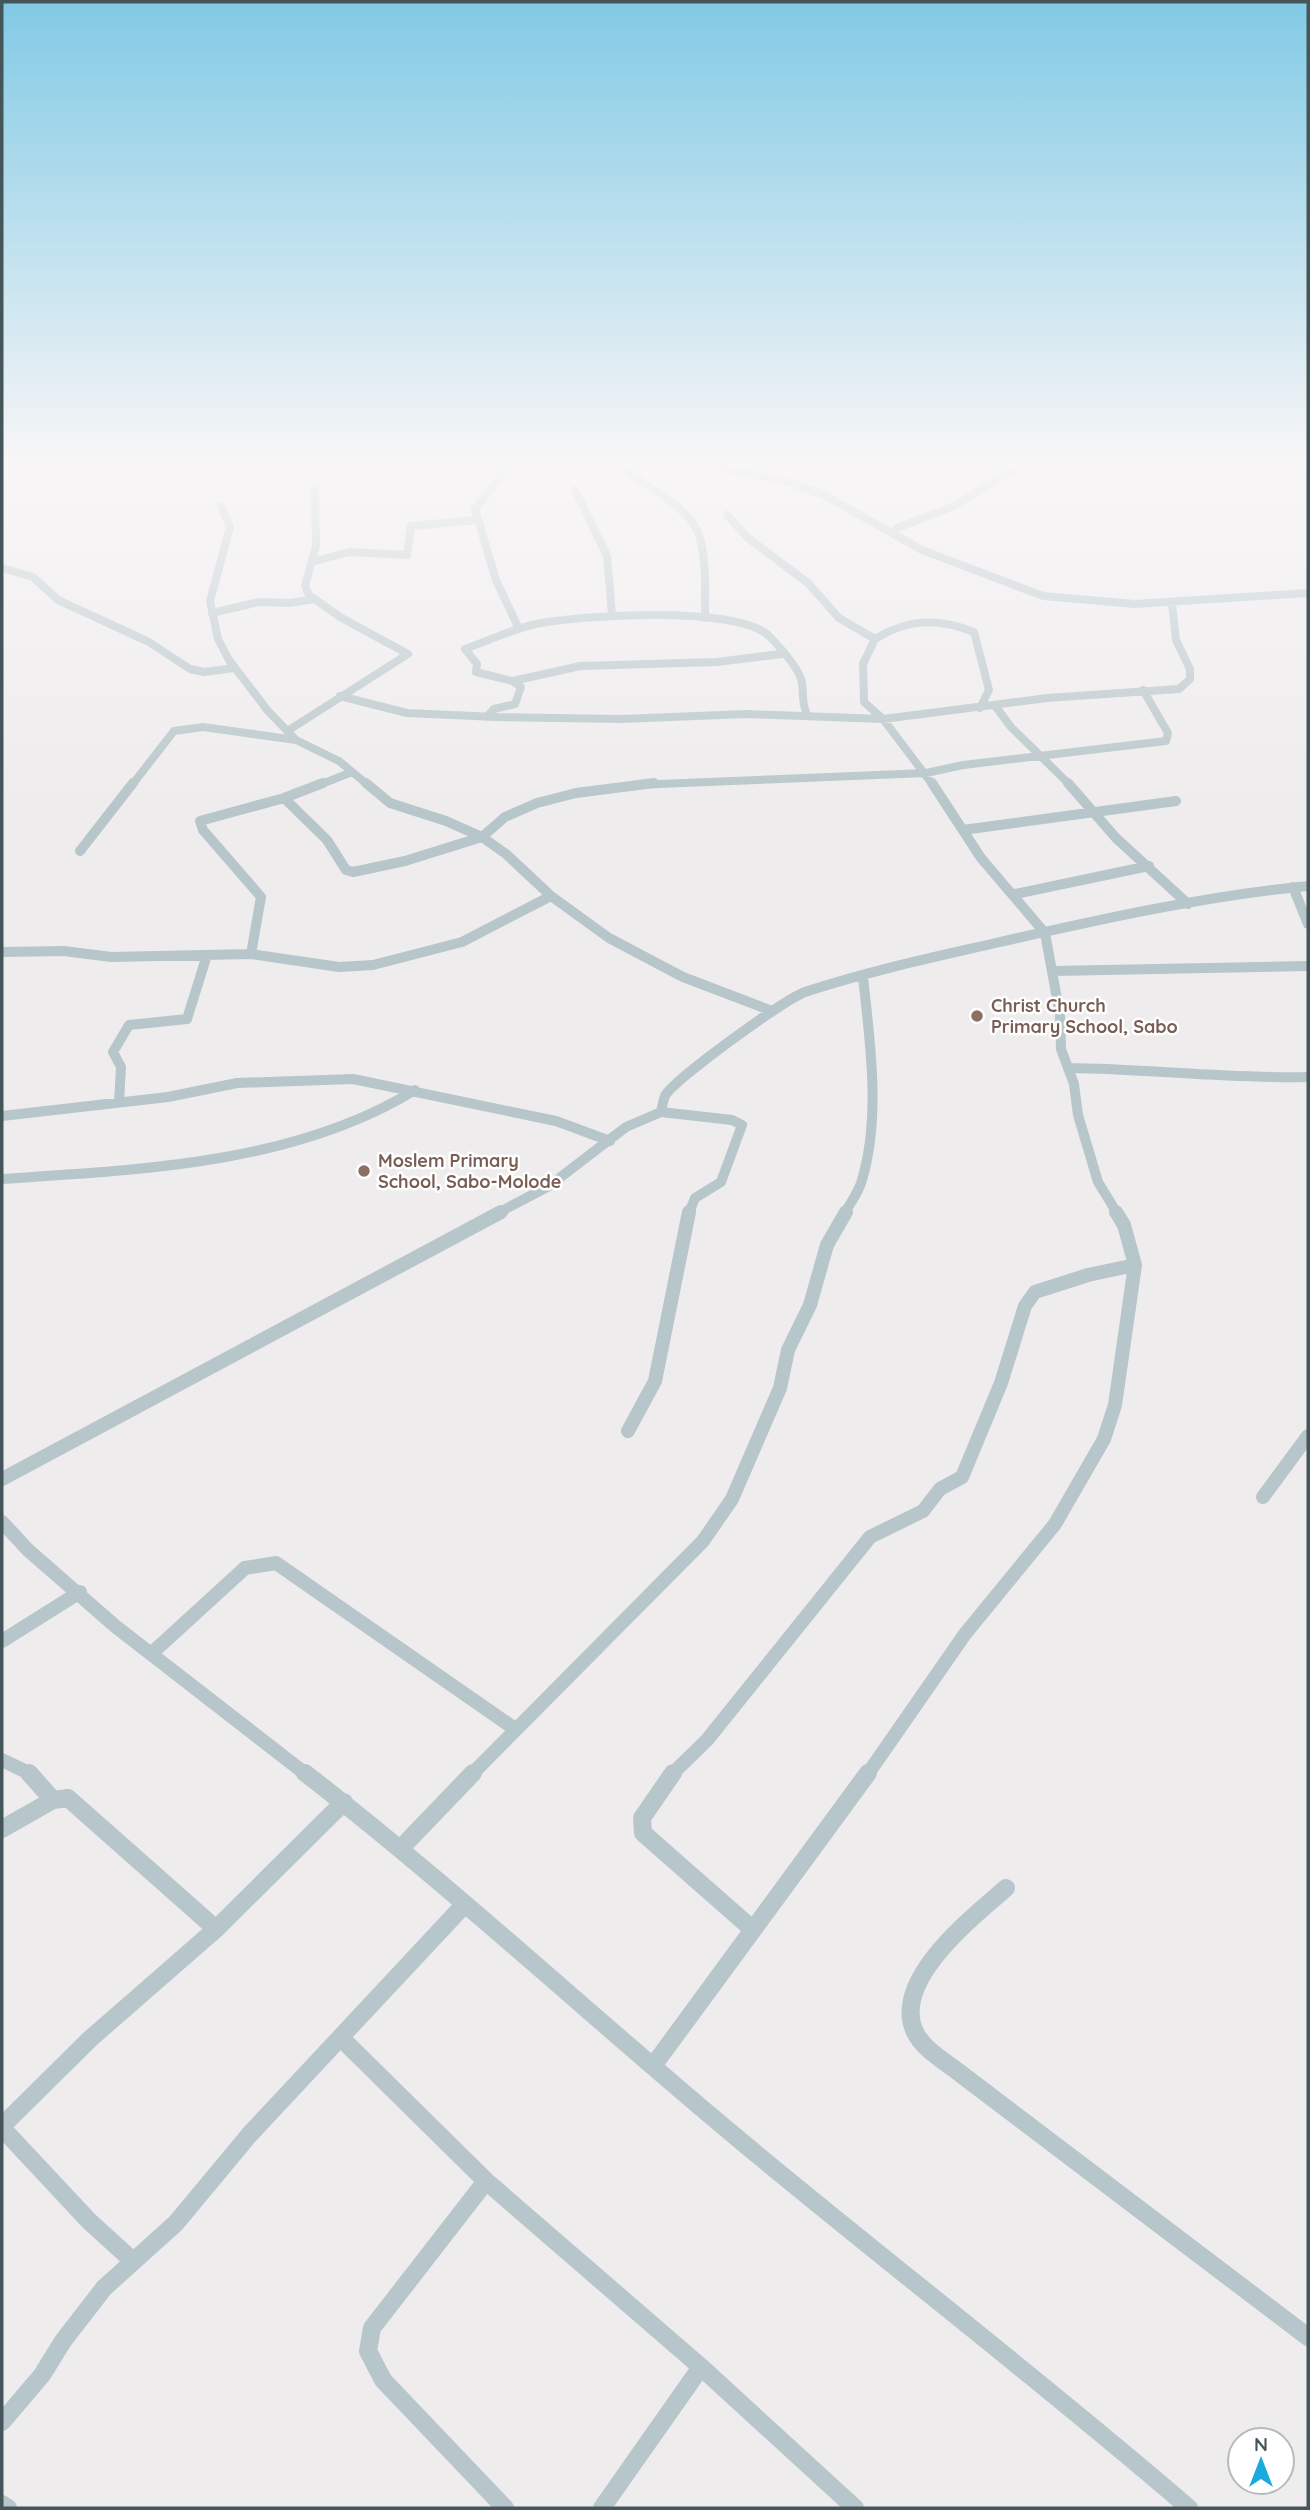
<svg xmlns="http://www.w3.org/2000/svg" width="1310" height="2510" font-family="Quicksand,sans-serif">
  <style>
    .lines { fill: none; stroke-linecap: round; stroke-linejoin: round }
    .minor-far3 { stroke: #b7c6ca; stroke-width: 8 }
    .minor-far2 { stroke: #b7c6ca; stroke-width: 10 }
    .minor-far1 { stroke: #b7c6ca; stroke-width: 14 }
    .minor { stroke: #b7c6ca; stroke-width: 18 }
    .education-dot { fill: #8d6e63; stroke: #fff; stroke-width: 2.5 }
    .labels { text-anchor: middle; stroke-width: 5; stroke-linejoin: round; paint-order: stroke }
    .education-label { font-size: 18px; font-weight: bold; fill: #785e54; stroke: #fff; text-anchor: start }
  </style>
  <rect width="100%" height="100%" fill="#efeced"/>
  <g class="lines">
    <path class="minor-far3" d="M531,457l92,6
      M623,463l-3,-2 9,-4 49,1 114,25 34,13 96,54 121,46 92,8 173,-11
      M623,463l-1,3c22,21 61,36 75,64 10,21 8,65 8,88
      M575,490l32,66 5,58
      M221,506l9,21 -20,74 8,38 11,21 39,51 28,29 43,21 29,24
      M727,515l21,23 60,45 31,35 36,21 -12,25 1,38 19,17 50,66
      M892,533l5,-5 55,-21 61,-37 4,-13
      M312,562l37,-10 58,3 4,-29 66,-6
      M2,568l31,9 25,23 91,42 41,27 14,3 30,-4
      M212,613l47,-11 31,1 25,-4
      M519,629l-23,-49 -21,-71 23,-29 8,-19 16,-4
      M875,639c34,-21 63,-21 99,-7l15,58 -9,18
      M513,681l67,-15 137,-4 64,-8
      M340,696l67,17 89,4 125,2 125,-5 137,5 164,-21 132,-9 11,-10v-10l-14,-29 -4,-37
      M996,707l15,20 59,58
      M487,717l7,-8 21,-5 6,-17 -9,-6 -36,-9 1,-8 -12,-15c23,-8 47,-20 71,-25 43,-9 201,-19 233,12 9,9 28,30 32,43 4,13 -1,19 6,36
      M289,730l119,-76 -68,-37 -31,-22 -4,-9 11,-40 -1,-58
      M132,785l42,-54 29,-4 93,13
      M319,785l33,-13
      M634,785l292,-12 37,-8 203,-24 2,-8 -25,-43"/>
    <path class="minor-far2" d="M366,783l24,20 56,18 36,16 24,17 45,42 58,42 74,39 89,34
      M932,783l49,75 64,75 15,82 1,34 13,35 4,31 20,67 19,31
      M1068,783l48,55 72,66
      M284,798l43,42 19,30 7,2 52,-11 77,-24 23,-20 32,-14 39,-10 78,-10
      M963,830l213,-29
      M80,851l53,-68
      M1293,887l15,37
      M1015,894l134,-28
      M2,952l62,-1 47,6 140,-3 88,13 34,-2 89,-23 89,-46
      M251,954l10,-57 -58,-67 -3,-9 84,-23 39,-15
      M1053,971l255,-5
      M1069,1068c80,1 159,11 239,9
      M119,1102l2,-35 -8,-15 16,-27 58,-6 20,-64
      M661,1112l71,8 10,5 -21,57 -26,16 -6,15
      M2,1116l166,-19 69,-14 116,-4 203,42 54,20
      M2,1179c137,-9 293,-15 413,-89
      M498,1213l51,-27 77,-59 35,-15c1,-5 2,-11 4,-16 8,-16 120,-97 140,-104 63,-21 130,-35 195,-50 101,-23 205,-46 308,-56
      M845,1213c5,-10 14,-21 17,-33 19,-64 8,-138 1,-203"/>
    <path class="minor-far1" d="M628,1431l27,-50 34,-169
      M2,1479l499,-267
      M1263,1497l45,-61
      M2,1522l26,28 87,76 192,149
      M2,1641l78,-49
      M152,1653l93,-85 31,-5 239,166
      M2,1760l31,15
      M471,1775l232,-234 29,-42 48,-111 8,-38 22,-45 17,-60 19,-33
      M671,1775l36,-35 163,-203 53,-26 17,-22 22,-12 39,-94 24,-77 10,-14 53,-17 47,-10
      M867,1775l98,-141 90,-110 49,-85 11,-34 20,-140 -11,-40 -8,-13"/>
    <path class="minor" d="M29,1773l24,27 15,-2 148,131
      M305,1773c151,117 290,247 437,369 148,123 301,240 447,366
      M673,1773l-31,45 1,15 108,95
      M2,1829l51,-29
      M401,1848l72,-75
      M1006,1888c-33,29 -113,91 -92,142 8,19 32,32 47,44l347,263
      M341,2038l145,143 215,186 154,141
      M653,2066l215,-293
      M2,2126l88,-87 126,-110 128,-127
      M2,2128l87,93 44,40
      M486,2181l-114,147 -4,23 15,29 122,128
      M2,2422l40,-47 21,-34 41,-53 72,-65 74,-89 215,-230
      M2,2504l6,4
      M602,2508l99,-141"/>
  </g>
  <linearGradient id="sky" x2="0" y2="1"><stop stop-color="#81cae5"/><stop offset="0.57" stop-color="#f8f6f7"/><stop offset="1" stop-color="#f8f6f7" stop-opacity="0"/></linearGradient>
  <rect width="1310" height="808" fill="url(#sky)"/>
  <g class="education-dot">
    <circle cx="977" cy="1016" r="7"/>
    <circle cx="364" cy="1171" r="7"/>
  </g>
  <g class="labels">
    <g class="education-label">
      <text x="991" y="1012">Christ Church<tspan x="991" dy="21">Primary School, Sabo</tspan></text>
      <text x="378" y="1167">Moslem Primary<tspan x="378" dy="21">School, Sabo-Molode</tspan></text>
    </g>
  </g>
  <rect width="1310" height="2510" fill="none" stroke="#45565a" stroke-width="7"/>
  <g transform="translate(1261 2461)"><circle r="33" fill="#ffffff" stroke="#b5bbbd" stroke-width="2"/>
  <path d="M0-5L12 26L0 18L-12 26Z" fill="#19abdd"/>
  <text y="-10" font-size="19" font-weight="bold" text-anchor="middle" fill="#45565a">N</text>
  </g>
</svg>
